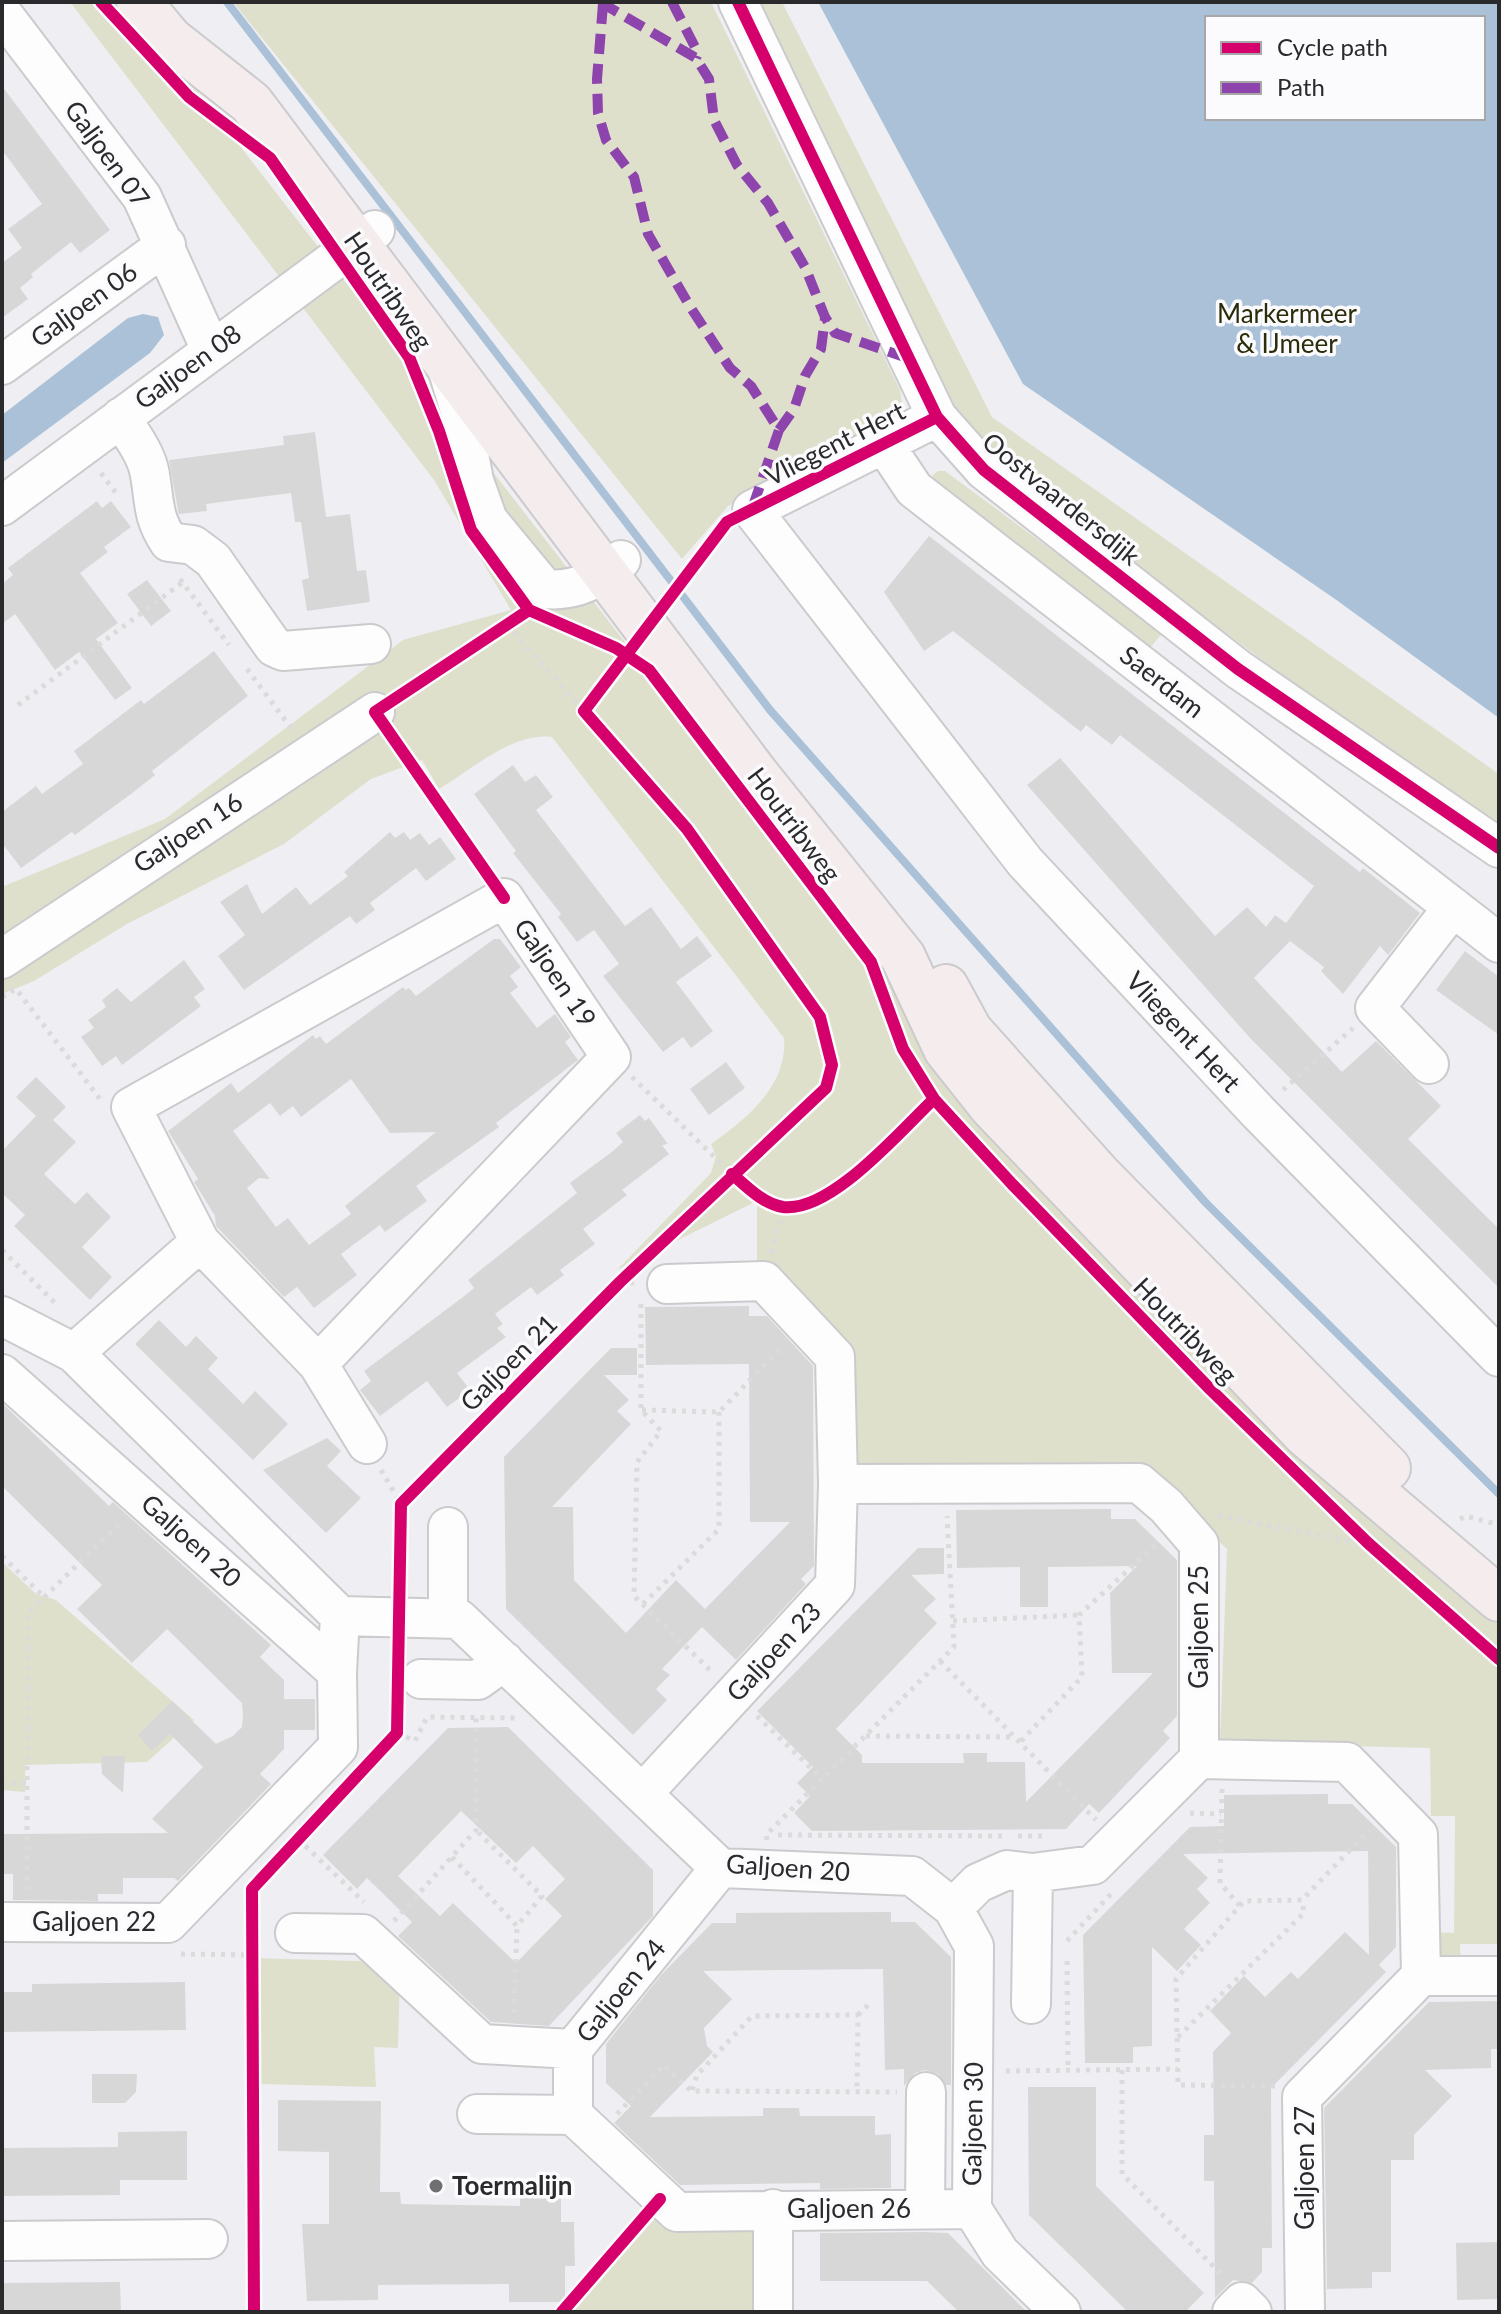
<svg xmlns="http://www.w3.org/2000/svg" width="1501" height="2314" font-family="Lato,sans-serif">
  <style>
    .green { fill: #dee0cc }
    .water { fill: #aac1d8; fill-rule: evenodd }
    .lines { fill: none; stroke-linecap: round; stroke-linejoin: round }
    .stream { stroke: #aac1d8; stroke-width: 8 }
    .building { fill: #d8d7d8; fill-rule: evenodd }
    .minor-casing { stroke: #cbcbce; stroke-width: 42 }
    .major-casing { stroke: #cbcbcd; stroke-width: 48 }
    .path { stroke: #dbdbdc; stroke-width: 5; stroke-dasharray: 4 6; stroke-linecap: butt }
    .minor { stroke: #fdfdfd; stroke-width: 38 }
    .major { stroke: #f4eced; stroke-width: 44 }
    .quiet { stroke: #8e44ad; stroke-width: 10; stroke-dasharray: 20 10; stroke-linecap: butt }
    .cycleway-casing { stroke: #fbfbfe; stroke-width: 17 }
    .cycleway { stroke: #d6006c; stroke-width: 12 }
    .poi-dot { fill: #6f6f72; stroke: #fbfbfe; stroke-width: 3 }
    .labels { text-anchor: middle; stroke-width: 7; stroke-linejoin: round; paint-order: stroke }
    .street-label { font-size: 26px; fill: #2a2a2d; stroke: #fbfbfe }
    .park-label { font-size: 26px; fill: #2b2c09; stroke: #fbfbfe }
    .poi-label { font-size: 26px; font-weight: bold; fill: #2a2a2d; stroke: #fbfbfe; text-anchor: start }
  </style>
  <rect width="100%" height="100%" fill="#efeff3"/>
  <path class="green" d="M70,2h58l670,863 311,382 170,179 220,199v319h-39l1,22 -21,-7 -7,-14 -1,-13 22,1 1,-117h-24l-1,-68 -210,-5 7,-194 -87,-82 -296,7 2,-118 -89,-82v-73l-140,69 94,-97 5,-17 -5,-12c36,-25 77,-59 73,-106l-232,-301c-39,-5 -81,33 -113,52l-17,-29 -51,19 -87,65 -157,80 -93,57 -32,13v-107l163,-68 238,-179 108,-30 -77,-130z
    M233,2h478l189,388 2,13 -13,11 4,13 -165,79 -46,53z
    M754,2h28l210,415 507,357v58l-113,-80 -363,-270 -43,-40 -33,-42z
    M938,471h7l218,161 -21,26 -210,-174 1,-9z
    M2,1562l34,32 20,6 138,120 -47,42 -122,3v27l-23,-2z
    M255,1958l135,4 10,11 -2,75 -24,-1 2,40 -116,-3z
    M662,2211l105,9 -1,92h-195z"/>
  <path class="water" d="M818,2h681v716l-164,-119 -312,-215zM1207,18h276v100h-276z
    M143,314l15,3 6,18 -14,18 -148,110v-48l126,-97z"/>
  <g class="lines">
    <path class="stream" d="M227,2l543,708 436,493 293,291"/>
  </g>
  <path class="building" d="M2,86l108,144 -30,23 -9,-11 -40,32 2,3 -13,11 8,11 -26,19v-55l20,-15 -14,-19 34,-25 -40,-54z
    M315,432l11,85 24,-3 7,57 9,-1 4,32 -63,9 -5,-31 7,-2 -8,-56h-6l-4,-29 -85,11 1,7 -28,3 -1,-4 -9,-50 115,-15 -1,-9z
    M97,501l5,7 9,-7 20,26 -27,20 4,5 -28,21 38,50 -22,16 36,49 -17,12 -36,-48 -24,18 -40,-56 -13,10v-40l11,-9 -5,-7z
    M929,536l408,318 23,18 3,-4 57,45 -32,42 -8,-9 -37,48 -22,-23 3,-4 -34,-26 -36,37 88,94 34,-31 65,65 -33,33 91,90v59l-249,-250 -223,-253 33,-27 155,178 32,-29 19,20 9,-12 11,8 28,-37 -194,-151 -8,10 -26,-20 -5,7 -128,-101 -29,20 -40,-59z
    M147,580l24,31 -20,15 -24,-32z
    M214,651l34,45 -96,75 3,4 -24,19 -56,41 -3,-3 -51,36 -19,-25v-31l34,-26 6,8 41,-30 -9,-13 67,-51 3,4z
    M513,765l12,17 11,-7 17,22 -17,13 89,116 26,-19 30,42 16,-13 15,20 -36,26 37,49 -22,17 -8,-11 -20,15 -60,-76 16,-12 -25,-34 -17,12 -19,-25 3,-3 -48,-61 3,-2 -42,-57z
    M390,832l5,6 9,-6 6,8 10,-7 9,12 11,-8 16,22 -30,22 -10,-13 -46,35 5,7 -19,14 -6,-8 -106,74 -26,-34 27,-21 -25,-33 27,-18 15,30 34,-27 14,18 38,-29 -4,-4z
    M494,939h6l21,28 -11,9 8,11 -8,6 27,35 18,-14 16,23 -6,5 13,18 -82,63 3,4 -83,59 11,15 -42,31 -5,-7 -39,29 16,21 -43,33 -17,-21 -13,10 -68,-71 -1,-10 -21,-34 4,-3 -30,-48 63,-48 7,10 75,-58 3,4 4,-3 6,8 77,-57 2,3 4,-2 7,8zM351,1079l39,54 46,-1 -91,74 6,8 -42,31 -21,-27 -12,9 -29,-39 12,-10 11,1 -37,-48 37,-28 10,13 13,-10 8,11z
    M1465,951l34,26v58l-63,-45z
    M184,960l21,29 -11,8 7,9 -79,59 -6,-9 -14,10 -21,-29 13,-9 -6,-8 18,-13 -4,-7 15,-12 14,14z
    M726,1062l19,26 -36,27 -19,-26z
    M36,1077l30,30 -13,13 23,22 -32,32 31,30 12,-12 24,25 -29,30 30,30 -22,23 -76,-74 11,-11 -23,-22v-42l34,-35 -20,-19z
    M640,1115l5,6 4,-3 19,26 -6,1 7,9 -47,36 5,5 -44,34 12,15 -35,26 4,5 -27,20 -6,-8 -36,27 8,10 -6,4 9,9 -49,36 13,17 -23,17 -20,-26 -47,35 -20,-26 11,-9 -7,-10 99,-74 11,-9 -6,-8 109,-87 -7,-10 43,-32 10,-9 -7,-9z
    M749,1306v10h18l46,50 1,200 -13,13 5,5 -70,76 -34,-33 -40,42 8,6 -14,14 11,11 -34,35 -127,-126 -2,-152 107,-109h26v27h-33l25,25 -12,11 14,13 -79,83h21l1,73 52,53 50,-53 29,29 85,-87h-40l-1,-158 -103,1 -1,-58z
    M159,1320l27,27 10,-11 22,22 -10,11 35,35 12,-13 33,33 -35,36 -118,-116z
    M2,1403l107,103 4,-4 158,143 -11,12 24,23v19h31v31h-31v19l-24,25 11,10 -93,97 -4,-3h-51v16h-25v7l-85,-1v-26h-11v-40l166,-1 -16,-14 51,-52 -33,-33 -18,17 -14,-16 34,-34 44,43 17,-8 9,-9 1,-12 -1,-12 -75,-74 -35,34 -55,-54 25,-24 -100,-99z
    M327,1438l14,13 -14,15 34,32 -35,35 -63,-63z
    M1111,1509v10h24l42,41v156l-14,15 7,7 -71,75 -10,-9 -23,25 -254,2 -18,-18 16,-17 -13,-13 16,-16 -56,-56 161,-163h26v26l-33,1 25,24 -12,11 13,13 -101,106 26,26v8h102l-1,-10h24v9h38l1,40 127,-129h-41l-2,-80 27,-27 -89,1v40h-28v-40l-63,1 -1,-58z
    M508,1727l145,143v46l-104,110 -58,-4 -93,-86 14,-14 -45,-44 -10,11 -34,-34 125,-127zM461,1811l55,52 17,-17 32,33 -20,20 17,17 -46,47 -63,-60 -13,13 -42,-40z
    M101,1756h24l-2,37 -21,-19z
    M1328,1794v10h24l44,43v100l-17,18 7,7 -115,116 1,160h-10v24l-10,11 -19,-3 -18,18 -1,-117h-10v-46h10l-1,-83 18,-19 -21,-22 34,-35 21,21 26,-25 7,7 47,-47 24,23 -1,-104 -185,3 25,24 -11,11 13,14 -26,26 17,16 -24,26 -25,-24v99l-19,1v16h-48l-2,-128 107,-108 34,-1v-31z
    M891,1912v10h24l36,35v128h-5l-8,-11 -13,-4 -10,3 -11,13v-17l-19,1 -2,-101 -180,2 29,28 -28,29 3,18 6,6 -63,65 113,-1v-8h36l1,8h75v19l16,-1v54l-71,1v-6l-140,2 -66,-62 17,-17 -25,-23v-39l55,-69 51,-52h24v-10z
    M185,1982l1,48 -184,2v-40h30v-8z
    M1499,2001v48h-8v19l-66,2 27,26 -38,39v25h-23v112h-19v16l-45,1 -3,-181 105,-106z
    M92,2074h45l-1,18 -11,11h-33z
    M1028,2087h68v99l108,107 -19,19h-57l-99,-97z
    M278,2100l103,1 -1,91h20l1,12 119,2v-13h41v29h13l1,44h-10v36h-56v-18l-131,1v15l-71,1 -5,-77h27v-72l-51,-1z
    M187,2131v49h-67v15l-118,1v-48l116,-1v-15z
    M924,2232l24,1 79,79h-68l-32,-31h-107v-48z
    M1499,2242v57l-42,1 -1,-57z
    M120,2282l1,30h-119v-29z"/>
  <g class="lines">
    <defs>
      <path id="minor" d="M738,2l199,415 47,53 254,199 261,179
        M2,13l140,184 69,153
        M2,365l164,-120
        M448,371l14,46 12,64 14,39 57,69c33,3 51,-10 76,-29
        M121,417c10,18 26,37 29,58 5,28 2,41 19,67l24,3 20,15 61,87 9,4 88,-7
        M937,417l-185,93 273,352 233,250 241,245
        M884,444l30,45 585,454
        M2,506l373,-276
        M2,959l373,-247
        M1429,1064l-54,-56 78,-101
        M2,1316l72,37 266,263 119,3 261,249 192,8 41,32 25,-25 29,-13 26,3 60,-8 106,-106v-215l-33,-38 -27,-23 -301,1
        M74,1353l126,-111 118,122 293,-307 -107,-159 -373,209 69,135
        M318,1364l49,80
        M2,1374l335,298 3,-56
        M448,1618v-91
        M421,1679l57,1 26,-19
        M1199,1759l148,3 71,73 3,141 -119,121 3,215
        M643,1793l192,-208 3,-101 -3,-127 -71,-76 -97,3
        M953,1908l21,38 -2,263 28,44 61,59
        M2,1922l166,1 170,-176 -1,-75
        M295,1933l68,1 119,110 91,5 147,-181
        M1421,1976h78
        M1031,2004l2,-131
        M573,2049v66
        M477,2114l96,1 104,97 295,-3
        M925,2209l1,-117
        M2,2241l206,-2
        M773,2312v-103
        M1232,2312l10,-10 10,10"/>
      <path id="major" d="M139,2l31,37 81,64 505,671 147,183 43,92 46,58 314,328 193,164
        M946,987l24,44 129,144 289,293"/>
    </defs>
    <use href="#minor" class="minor-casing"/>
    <use href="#major" class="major-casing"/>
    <path class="path" d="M101,473l18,24
      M180,579l49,66
      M507,625l77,86
      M247,669l44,59
      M18,705l165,-123
      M2,997l14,-8 84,110
      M632,1077l100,97
      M1283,1090l70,-62
      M2,1250l56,56
      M771,1253l12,-46
      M620,1282l15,1
      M641,1304v106l20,21 -24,31 -3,134 79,77
      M642,1410l77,2 65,-67
      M381,1470l20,34
      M1218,1516l163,31
      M1460,1519l6,-3 33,9
      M2,1556l41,40
      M643,1604l76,-75v-117
      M953,1621l126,-6
      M940,1661l156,159
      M757,1716l65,63
      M397,1733l18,8 12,-24 89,1
      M866,1736l149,1
      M1021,1741l61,-64 -3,-62 80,-73
      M2,1783h27
      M1222,1789l-2,94 20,23
      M1190,1813l31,1
      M778,1835l226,1
      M1018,1836h26
      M298,1839l66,63
      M767,1840l-1,-5 188,-188 -7,-131
      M452,1857l65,69 25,-30 -66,-66
      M27,1890v-276l93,-91
      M394,1921l82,-91v-112
      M1067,1941l45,-48
      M181,1954l71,1
      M1067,1961l1,110
      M514,2013l3,-87
      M858,2015l10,-10
      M1178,2037l126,-124 -2,-13
      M1122,2070v104l103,104
      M1006,2071l171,-2
      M1275,2086l-97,-1 -2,-106 68,-78 58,-1 67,-70
      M692,2090l5,-15 55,-59 106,-1 -1,76
      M617,2114l47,-49 27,26 206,1"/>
    <use href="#minor" class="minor"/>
    <use href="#major" class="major"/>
    <path class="quiet" d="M600,2l96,56 13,21 5,41 23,45 31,38 37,64 20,50 10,16 75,26
      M672,2l26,51 -2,5
      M603,4l-6,75 1,34 8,27 28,37 14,57 41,71 41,63 21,18 28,44 -27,79
      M779,430l15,-21 11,-33 16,-27 4,-31"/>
    <defs>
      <path id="cycleway" d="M101,2l88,95 81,61 139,199 30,74 32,99 58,80 87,38 33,22 222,292 32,87 31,50 78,85 199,206 157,153 131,116
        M738,2l199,415 47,53 254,199 261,179
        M504,898l-129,-186 154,-102
        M732,1174c14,12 31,30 51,33 48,6 118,-77 151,-108
        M254,2312l-2,-423 145,-156 4,-229 219,-222 206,-194 6,-23 -12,-48 -133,-188 -103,-118 143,-189 210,-105
        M562,2312l98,-113"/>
    </defs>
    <use href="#cycleway" class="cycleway-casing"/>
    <use href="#cycleway" class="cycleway"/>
  </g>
  <circle class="poi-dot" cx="436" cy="2186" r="8"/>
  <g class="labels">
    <g class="street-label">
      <text transform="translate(107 154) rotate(54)" y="9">Galjoen 07</text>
      <text transform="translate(388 291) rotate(56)" y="9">Houtribweg</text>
      <text transform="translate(84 305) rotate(-36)" y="9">Galjoen 06</text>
      <text transform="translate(188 367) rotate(-36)" y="9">Galjoen 08</text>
      <text transform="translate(835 444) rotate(-27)" y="9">Vliegent Hert</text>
      <text transform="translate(1061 499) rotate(39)" y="9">Oostvaardersdijk</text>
      <text transform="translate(1162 682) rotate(38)" y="9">Saerdam</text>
      <text transform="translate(794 825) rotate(53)" y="9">Houtribweg</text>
      <text transform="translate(188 833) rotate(-33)" y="9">Galjoen 16</text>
      <text transform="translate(555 973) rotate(56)" y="9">Galjoen 19</text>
      <text transform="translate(1183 1032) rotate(47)" y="9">Vliegent Hert</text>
      <text transform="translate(1185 1331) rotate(46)" y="9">Houtribweg</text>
      <text transform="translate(509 1363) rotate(-45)" y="9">Galjoen 21</text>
      <text transform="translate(191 1541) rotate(42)" y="9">Galjoen 20</text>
      <text transform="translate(1199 1627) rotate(-90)" y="9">Galjoen 25</text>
      <text transform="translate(774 1652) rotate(-47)" y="9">Galjoen 23</text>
      <text transform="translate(788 1868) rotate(4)" y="9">Galjoen 20</text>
      <text x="94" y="1931">Galjoen 22</text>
      <text transform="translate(621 1991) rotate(-51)" y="9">Galjoen 24</text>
      <text transform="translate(973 2124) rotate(-89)" y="9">Galjoen 30</text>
      <text transform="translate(1305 2168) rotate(-90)" y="9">Galjoen 27</text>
      <text x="849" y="2218">Galjoen 26</text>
    </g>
    <g class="park-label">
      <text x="1287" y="323">Markermeer<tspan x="1287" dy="30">&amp; IJmeer</tspan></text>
    </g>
    <g class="poi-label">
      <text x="452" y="2195">Toermalijn</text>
    </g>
  </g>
  <rect width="1501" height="2314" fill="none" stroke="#2a2a2d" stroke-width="8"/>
  <rect x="1205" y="16" width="280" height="104" fill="#fbfbfe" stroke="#a7a7aa" stroke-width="2"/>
  <rect x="1221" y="42" width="40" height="12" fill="#d6006c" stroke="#a7a7aa" stroke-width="2"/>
  <text x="1277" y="56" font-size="24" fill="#2a2a2d">Cycle path</text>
  <rect x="1221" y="82" width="40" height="12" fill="#8e44ad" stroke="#a7a7aa" stroke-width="2"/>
  <text x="1277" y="96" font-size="24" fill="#2a2a2d">Path</text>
</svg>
